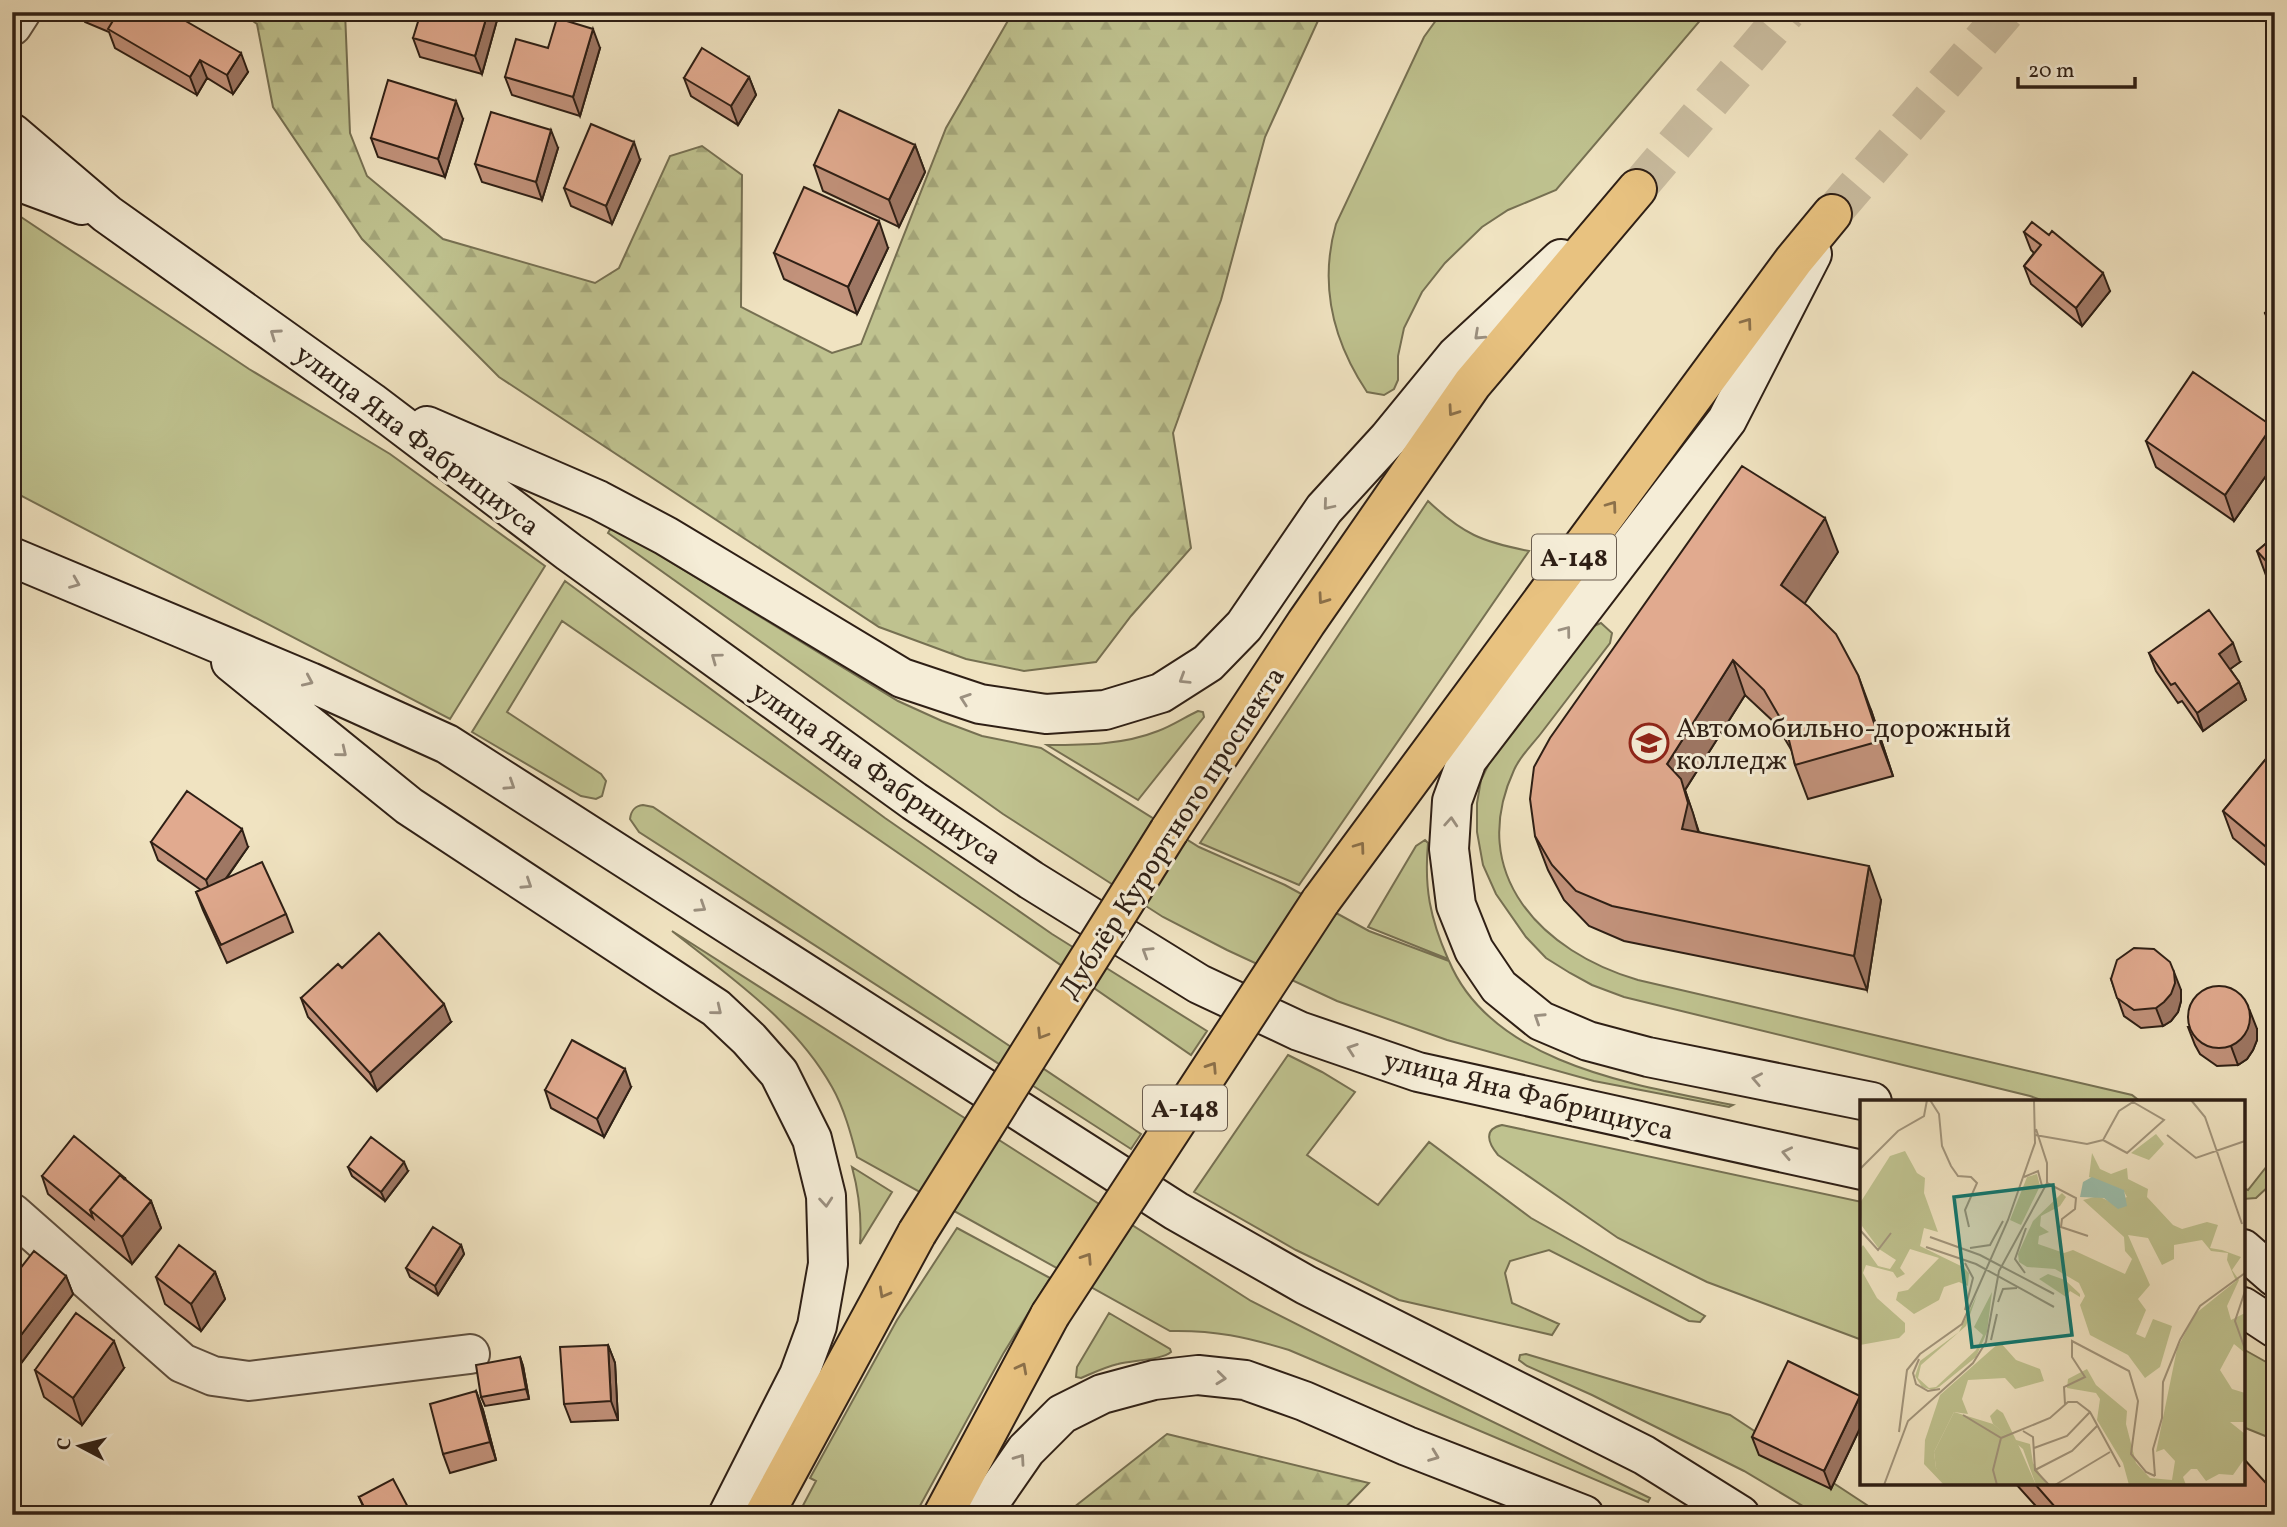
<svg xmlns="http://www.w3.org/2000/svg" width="2287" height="1527" font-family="Vollkorn,serif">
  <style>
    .green { fill: #bfc28f; stroke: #767052; stroke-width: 2 }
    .forest { fill: url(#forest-firs); stroke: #767052; stroke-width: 2 }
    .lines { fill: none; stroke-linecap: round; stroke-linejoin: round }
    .primary-tunnel { stroke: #c9bc9f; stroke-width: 38; stroke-dasharray: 38 19; stroke-linecap: butt }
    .street-casing { stroke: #5e5040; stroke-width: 42 }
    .secondary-casing { stroke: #2e1f15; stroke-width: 42 }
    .primary-casing { stroke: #2e1f15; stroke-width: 42 }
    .street { stroke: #f5edd7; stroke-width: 38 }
    .secondary { stroke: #f5edd7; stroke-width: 38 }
    .primary { stroke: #e8c280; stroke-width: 38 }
    .primary-bridge-casing { stroke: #2e1f15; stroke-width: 42; stroke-linecap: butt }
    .primary-bridge { stroke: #e8c280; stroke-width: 38 }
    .wall { fill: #c2927b; stroke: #2e1f15; stroke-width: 2 }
    .shaded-wall { fill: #9e7764; stroke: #2e1f15; stroke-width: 2 }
    .building { fill: #e1aa8f; stroke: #2e1f15; stroke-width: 2 }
    .oneway { stroke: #8b704a }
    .oneway2 { stroke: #9b9080 }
    .labels { text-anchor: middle; stroke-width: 6; stroke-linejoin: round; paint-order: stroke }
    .shield { fill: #f5edd7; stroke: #6a5d4f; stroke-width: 2 }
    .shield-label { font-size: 26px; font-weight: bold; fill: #2e1f15 }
    .street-label { font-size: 28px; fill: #2e1f15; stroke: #f5edd7 }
    .poi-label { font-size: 28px; fill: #2e1f15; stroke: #f5edd7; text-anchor: start }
    .inset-road { fill: none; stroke: #a2957c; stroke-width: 2 }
    .view { fill: #0f766e; fill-opacity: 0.15; stroke: #0f766e; stroke-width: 3.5 }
    .inset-edge { fill: none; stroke: #2e1f15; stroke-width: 3.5 }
  </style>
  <defs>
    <pattern id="forest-firs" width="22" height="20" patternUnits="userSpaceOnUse" patternTransform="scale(1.75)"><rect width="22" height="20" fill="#bfc28f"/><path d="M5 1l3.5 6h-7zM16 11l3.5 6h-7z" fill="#a4a67a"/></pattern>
  </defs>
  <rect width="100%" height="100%" fill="#f0e3c1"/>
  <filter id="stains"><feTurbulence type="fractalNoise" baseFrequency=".00286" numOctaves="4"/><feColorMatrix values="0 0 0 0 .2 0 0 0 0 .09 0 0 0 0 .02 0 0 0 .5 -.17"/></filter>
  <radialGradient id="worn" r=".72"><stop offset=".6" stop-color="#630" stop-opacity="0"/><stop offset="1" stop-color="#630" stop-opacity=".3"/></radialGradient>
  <path class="green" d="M1442,12h257l5,4 -148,174 -48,20 -26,17 -37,36 -23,29 -18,36 -6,28v24l-4,9 -10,6 -17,-3c-34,-51 -48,-108 -31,-168l88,-187z
    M12,211l237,158 141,85 155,112 -95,153 -438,-228z
    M1428,501c35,33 54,41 101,50l-230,334 -99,-42z
    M612,526l286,175 44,20 40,15 59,12 158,99 86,38 84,46 80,30c43,103 187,124 284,144l-4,2 -135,-26 -147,-41 -110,-39 -110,-51 -64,-33 -160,-103 -395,-281z
    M565,581l320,237 167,116 155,97 -16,24 -629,-434 -55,91 94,62 5,7 -4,15 -6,3 -15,-3 -109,-64z
    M1601,623l11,10 -2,10c-22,29 -45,59 -68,89 -9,12 -22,24 -28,38 -48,104 28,182 124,210l494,115 9,7h-94l-17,-6 -406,-99 -32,-12 -22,-12 -24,-15 -20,-21 -30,-43 -13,-29 -6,-33v-29l4,-23 15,-31 93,-121z
    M1198,711l5,1 1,5 -66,83 -91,-55c38,0 76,0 111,-14 14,-5 27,-14 40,-20z
    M643,805l10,2 488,327 -10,15 -492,-317 -9,-13c1,-8 4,-13 13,-14z
    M1425,840l3,3c-4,45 2,75 20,116l-80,-32 48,-81z
    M672,931l579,370 168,85 231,112 -2,4 -359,-152c-43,-13 -74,-20 -119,-19l-313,-174c-6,-23 -13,-49 -25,-70 -37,-66 -102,-110 -160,-156z
    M1288,1055l34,17 33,20 -48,63 71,50 51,-63 102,76 174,98 -5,6 -11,-1 -140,-71 -39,11 -5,12 7,30 47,21 -7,11 -153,-35 -103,-50 -102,-58z
    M1502,1125l360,77v138l-155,-58 -89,-44 -120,-83c-10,-12 -15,-26 4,-30z
    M2267,1166l8,1v21l-5,-3 -14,13 -13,1v-11l5,2z
    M852,1167l40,25 -32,52c2,-28 -1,-51 -8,-77z
    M957,1228l93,50 -47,76 -88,161 -116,-2 17,-32 -6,-3 87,-158z
    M1109,1313l61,36 1,3c-9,8 -39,8 -53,12 -13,3 -25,9 -37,14l-5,-1 1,-10z
    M2243,1349l32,18v73l-32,-13z
    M1526,1354l204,61 152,100h-64l-74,-44 -152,-76 -65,-29 -8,-6 1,-5z"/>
  <path class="forest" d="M241,12h104l5,121 17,43 76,63 152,44 24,-15 51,-112 32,-10 40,29 -1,132 91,46 29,-9 85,-216 67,-116h309l-57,125 -44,163 -48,133 18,115 -60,68 -35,46 -72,9 -58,-12 -87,-32 -380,-250 -137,-138 -89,-132 -16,-83z
    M1167,1434l202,49 -31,32h-274z"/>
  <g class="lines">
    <path class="primary-tunnel" d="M1637,189l150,-177
      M1832,214l174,-202"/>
    <defs>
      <path id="street" d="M12,26l9,-14
        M12,1213l170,150 31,13 36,5 221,-27"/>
      <path id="secondary" d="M12,133l95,81 264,188 198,150 345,249 117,79 168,104 100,47 119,41 444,98
        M12,179l70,26
        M1812,254l-85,166 -260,340 -15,41 -3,48 7,56 18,45 25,37 42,34 47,20 60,16 224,45
        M427,426l171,74 68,36 236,142 78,26 66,10 59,-4 56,-17 47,-30 36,-37 80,-117 64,-70 68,-83 105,-97
        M12,557l298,125 137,62 729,467 130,74 338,170 96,60
        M231,662l178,144 307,202 33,31 30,34 33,66 14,57 2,68 -11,62 -18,49 -71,140
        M2243,1249l32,28
        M2243,1307l32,21
        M981,1515l45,-65 36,-36 40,-20 52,-14 44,-5 47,5 59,21 103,45 177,69"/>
      <path id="primary" d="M1169,831l137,-208 166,-239 165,-195
        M1320,902l474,-642 38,-46
        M764,1515l153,-282
        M943,1515l107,-200"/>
    </defs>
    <use href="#street" class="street-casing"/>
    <use href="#secondary" class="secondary-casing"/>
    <use href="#primary" class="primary-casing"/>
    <use href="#street" class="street"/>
    <use href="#secondary" class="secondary"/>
    <use href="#primary" class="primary"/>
    <defs>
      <path id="primary-bridge" d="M917,1233l252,-402
        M1050,1315l270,-413"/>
    </defs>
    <use href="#primary-bridge" class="primary-bridge-casing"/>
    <use href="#primary-bridge" class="primary-bridge"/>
  </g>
  <path class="wall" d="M81,12h89l78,60 -15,22 -26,-16 -10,17 -82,-47 -6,-16 -24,-10z
    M499,13l-17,61 -62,-17 -7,-19z
    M548,48h52l-20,68 -68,-21 -7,-18z
    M749,77l7,18 -18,30 -47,-29 -7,-18z
    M463,119l-18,58 -67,-20 -7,-19z
    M915,145l10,27 -26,55 -76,-36 -9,-26z
    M558,148l-16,52 -60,-18 -7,-18z
    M640,160l-28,64 -41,-18 -7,-18z
    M2024,232l25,3 61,56 -28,35 -51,-42 -7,-18 10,-13 -3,-3z
    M888,248l-31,66 -73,-35 -10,-26z
    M2275,303v31l-3,-3 -7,-18z
    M2272,426l3,8v29l-41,58 -78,-54 -10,-26z
    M2275,536v51l-8,-9 -10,-27z
    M1838,552l-34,51 67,107 22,66 -85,23 -13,-34 -3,-14 -16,-27 -31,-29 -60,95 14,42 182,68 -14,90 -243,-49 -35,-15 -25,-26 -16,-30 -13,-34z
    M2149,653l91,9 -10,7 9,13 7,18 -43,31 -21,-30 -4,2 -22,-32z
    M2275,748v125l-42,-35 -10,-27z
    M151,842l97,5 -22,32 60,35 7,18 -66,31 -24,-53 -7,-18 5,-2 -43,-30z
    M2111,979l70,11v11l-3,11 -7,9 -8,5 -22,2 -17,-12z
    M301,998l150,24 -74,69 -69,-74z
    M2188,1027l69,2v11l-4,10 -6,9 -9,6 -21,1 -17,-12 -5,-9z
    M631,1087l-27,50 -53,-29 -6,-18z
    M348,1167l60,4 -23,30 -33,-25z
    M42,1176l83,2 1,2 25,21 10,27 -29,36 -84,-70z
    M461,1245l3,9 -26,41 -28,-18 -4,-9z
    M215,1272l10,27 -24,32 -36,-27 -9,-27z
    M66,1276l7,18 -51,68 -10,-8v-75z
    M608,1345l7,18 3,57 -47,2 -7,-18z
    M520,1357l3,9 6,33 -44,7 -4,-9z
    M124,1368l-42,57 -38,-28 -9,-27z
    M476,1391l7,19 13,50 -46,13 -7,-19z
    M1860,1396l2,4v24l-31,65 -72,-34 -7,-18z
    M2015,1483h228l32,32h-231z
    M359,1497l51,14 1,4h-44z"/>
  <path class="shaded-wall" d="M488,12l11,1 -17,61 -7,-18z
    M593,29l7,19 -20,68 -7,-19z
    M241,53l7,19 -15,22 -6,-19z
    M200,60l7,18 -10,17 -7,-18z
    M749,77l7,18 -18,30 -7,-19z
    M456,101l7,18 -18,58 -7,-18z
    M551,130l7,18 -16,52 -6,-18z
    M634,142l6,18 -28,64 -6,-18z
    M915,145l10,27 -26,55 -10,-27z
    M879,221l9,27 -31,66 -9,-27z
    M2103,273l7,18 -28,35 -6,-18z
    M2272,426l3,8v29l-41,58 -9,-26z
    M1825,518l13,34 -44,68 -13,-35z
    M2233,643l7,19 -14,10 -7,-18z
    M1733,660l12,35 -60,95 8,23 7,25 -18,-9 -15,-65z
    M1858,675l13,35 22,66 -13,-35z
    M2239,682l7,18 -43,31 -6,-18z
    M242,829l6,18 -36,51 -6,-18z
    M2275,846v16l-4,-11z
    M1869,866l12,34 -14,90 -13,-34z
    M2174,972l7,18v11l-3,11 -7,9 -8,5 -7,-18z
    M444,1004l7,18 -74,69 -7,-18z
    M2250,1011l7,18v11l-4,10 -6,9 -9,6 -7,-19z
    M625,1069l6,18 -27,50 -7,-18z
    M404,1162l4,9 -23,30 -4,-9z
    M151,1201l10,27 -29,36 -10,-27z
    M461,1245l3,9 -26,41 -3,-9z
    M215,1272l10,27 -24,32 -10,-27z
    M66,1276l7,18 -51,68 -7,-19z
    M114,1341l10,27 -42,57 -9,-27z
    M608,1345l7,18 3,57 -7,-19z
    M520,1357l3,9 6,33 -3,-10z
    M476,1391l7,19 13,50 -6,-18z
    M1860,1396l2,4v24l-31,65 -7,-18z"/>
  <path class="building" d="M99,12h71l71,41 -14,22 -27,-15 -10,17 -82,-48 6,-10z
    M421,12h67l-13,44 -62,-18z
    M557,18l36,11 -20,68 -68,-20 11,-38 32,9z
    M702,48l47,29 -18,29 -47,-28z
    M388,80l68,21 -18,58 -67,-21z
    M839,110l76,35 -26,55 -75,-35z
    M491,112l60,18 -15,52 -61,-18z
    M591,124l43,18 -28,64 -42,-18z
    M804,187l75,34 -31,66 -74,-34z
    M2032,222l17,13 3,-4 51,42 -27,35 -52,-42 17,-21 -17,-13z
    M2275,303v20l-10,-10z
    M2193,372l79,54 -47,69 -79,-54z
    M1742,466l83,52 -44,67 28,22 27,27 22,41 22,66 -85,24 -9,-37 -22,-38 -31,-30 -66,104 14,15 7,24 -6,26 187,37 -15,90 -242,-50 -36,-15 -24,-26 -17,-29 -5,-37 4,-32 16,-29z
    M2275,536v35l-18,-20z
    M2209,610l24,33 -14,11 20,28 -42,31 -22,-30 -4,2 -22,-32z
    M2275,748v98l-4,5 -48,-40z
    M187,791l55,38 -36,51 -55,-38z
    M262,862l24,52 -65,31 -25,-53z
    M379,933l65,71 -74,69 -69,-75 37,-34 4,4z
    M2134,948l20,1 16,13 4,10 1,11 -4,11 -7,8 -8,6 -22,2 -17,-12 -6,-19 6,-19z
    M2188 1017a31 31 0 1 1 62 0a31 31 0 1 1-62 0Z
    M572,1040l53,29 -28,50 -52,-29z
    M74,1136l51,42 -1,1 -4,-4 -30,35 3,8 -51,-42z
    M371,1137l33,25 -23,30 -33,-25z
    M120,1175l31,26 -29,36 -32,-27z
    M433,1227l28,18 -26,41 -29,-18z
    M179,1245l36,27 -24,32 -35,-27z
    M34,1251l32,25 -51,67 -3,-2v-62z
    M76,1313l38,28 -41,57 -38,-28z
    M608,1345l3,56 -47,3 -4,-57z
    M520,1357l6,32 -45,8 -5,-32z
    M1788,1361l72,35 -36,75 -72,-34z
    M476,1391l14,51 -47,12 -13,-50z
    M2243,1458l32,35v22h-213l-28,-32h209z
    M393,1479l17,32 -7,4h-35l-9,-18z
    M97,1508l32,7h-33z"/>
  <defs><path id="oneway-chevron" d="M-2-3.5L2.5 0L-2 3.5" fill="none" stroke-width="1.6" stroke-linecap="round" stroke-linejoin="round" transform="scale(1.75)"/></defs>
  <g class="oneway">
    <use href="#oneway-chevron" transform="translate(1747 323) rotate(-54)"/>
    <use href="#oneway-chevron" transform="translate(1453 411) rotate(125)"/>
    <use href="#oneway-chevron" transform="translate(1612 506) rotate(-54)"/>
    <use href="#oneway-chevron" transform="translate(1323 599) rotate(125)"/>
    <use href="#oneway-chevron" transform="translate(1360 847) rotate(-54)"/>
    <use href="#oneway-chevron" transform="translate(1042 1034) rotate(122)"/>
    <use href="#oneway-chevron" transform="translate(1212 1067) rotate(-57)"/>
    <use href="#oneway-chevron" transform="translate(1087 1258) rotate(-57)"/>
    <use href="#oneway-chevron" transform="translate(884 1293) rotate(119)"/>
    <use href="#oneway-chevron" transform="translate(1022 1368) rotate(-62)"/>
  </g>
  <g class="oneway2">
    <use href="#oneway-chevron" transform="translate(275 334) rotate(-145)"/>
    <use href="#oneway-chevron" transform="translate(1479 335) rotate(137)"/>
    <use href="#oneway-chevron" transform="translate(1328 505) rotate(130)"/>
    <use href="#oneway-chevron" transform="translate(75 583) rotate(22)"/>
    <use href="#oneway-chevron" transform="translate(1566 631) rotate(-53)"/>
    <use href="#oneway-chevron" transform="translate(716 658) rotate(-144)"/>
    <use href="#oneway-chevron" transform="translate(1184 679) rotate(148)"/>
    <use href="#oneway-chevron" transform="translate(308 681) rotate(24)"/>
    <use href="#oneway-chevron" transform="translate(965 699) rotate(-161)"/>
    <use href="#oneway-chevron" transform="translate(342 752) rotate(39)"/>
    <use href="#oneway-chevron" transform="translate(510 785) rotate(33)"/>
    <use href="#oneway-chevron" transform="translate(1451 822) rotate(-86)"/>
    <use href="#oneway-chevron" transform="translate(527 884) rotate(33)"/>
    <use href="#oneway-chevron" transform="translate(701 907) rotate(33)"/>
    <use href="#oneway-chevron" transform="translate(1147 952) rotate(-148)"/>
    <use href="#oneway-chevron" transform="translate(717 1010) rotate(39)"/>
    <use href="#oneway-chevron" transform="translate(1539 1018) rotate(-147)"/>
    <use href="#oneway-chevron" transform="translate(1352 1049) rotate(-161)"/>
    <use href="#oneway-chevron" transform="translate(1757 1079) rotate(-169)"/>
    <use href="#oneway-chevron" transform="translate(1787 1153) rotate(-168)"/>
    <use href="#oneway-chevron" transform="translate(826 1202) rotate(85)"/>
    <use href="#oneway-chevron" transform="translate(1221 1378) rotate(6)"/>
    <use href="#oneway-chevron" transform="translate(1434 1456) rotate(21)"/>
    <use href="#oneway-chevron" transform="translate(1020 1459) rotate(-55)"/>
  </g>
  <defs>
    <symbol id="university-ring" viewBox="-11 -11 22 22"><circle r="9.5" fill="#f5edd7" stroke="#8f2418" stroke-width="1.5"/><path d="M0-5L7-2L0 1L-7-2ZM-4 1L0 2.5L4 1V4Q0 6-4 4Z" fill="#8f2418"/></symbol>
  </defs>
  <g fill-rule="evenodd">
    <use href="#university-ring" x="1627" y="721" width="44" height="44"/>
  </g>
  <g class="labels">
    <g class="shield">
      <rect x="1532" y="534.5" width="84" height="45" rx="5"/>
      <rect x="1143" y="1085.5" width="84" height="45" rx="5"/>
    </g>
    <g class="shield-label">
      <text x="1574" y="566">А-148</text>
      <text x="1185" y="1117">А-148</text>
    </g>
    <g class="street-label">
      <text transform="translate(418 439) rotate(37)" y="10">улица Яна Фабрициуса</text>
      <text transform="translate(877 772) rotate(35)" y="10">улица Яна Фабрициуса</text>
      <text transform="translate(1171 832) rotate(-57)" y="10">Дублёр Курортного проспекта</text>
      <text transform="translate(1529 1094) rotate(14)" y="10">улица Яна Фабрициуса</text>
    </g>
    <g class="poi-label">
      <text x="1676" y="737">Автомобильно-дорожный<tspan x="1676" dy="32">колледж</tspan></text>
    </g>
  </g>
  <g transform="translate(1860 1100)">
    <rect width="385" height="385" fill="#f0e3c1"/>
    <path d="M296,34l8,10 -15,16 -18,-7zM177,74l3,12 -19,39 -11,-5 17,-43zM188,174l17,6 15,14v3l-10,-6 -4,6 -27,-18zM132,192l-5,40 -11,25 -37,30 -7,3 -10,-3 -7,-11 5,-15 39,-29 18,-37 -11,31 -45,39 -3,13 11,10 7,-1 40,-37 7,-15 -9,-8zM94,312l39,12 25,20 18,41h-78l-15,-8 -7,-9 -2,-16z" fill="#bfc28f"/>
    <path d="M45,51l12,22 8,5 -1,15 14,39 -14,-4 -4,18 43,21 6,6 -1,13 -9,-4 -15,5 -5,13 -25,14 -18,-14 2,-8 10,-2 31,-32 -29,-9 -10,19 5,6 -8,4 -4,-6 -27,-7 -3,8 14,25 28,25v9l-6,6 -39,7v-96l3,-4 15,21 12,3 6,-9 -17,-11 -17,-23 -2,-23 30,-47zM232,53l8,16 11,5 16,-6 1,11 20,10 -1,8 26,28 9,4 25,-7 11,3 -8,23 12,2 19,7 -9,13 7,10 -12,26 4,14 14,-7v40l-11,-9 -14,26 12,19 13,4v29h-15l15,12v24l-12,17 -14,-1 -13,7 -9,-12h-6l-8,8 3,8h-57l-6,-22 -26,-43 3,-21 -4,-6 -29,-5 1,-9 19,-10 9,16 31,26 -1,13 10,39 14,15 22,2 3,-19 -11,-12 -8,3 21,-103 18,-35 41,-33 -9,-21 1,-7 -17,-2 -9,-11 -28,5v14l-12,6 -14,-27 -20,-3 22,50 -12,14 8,11 -10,24 9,4 8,-19 19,7 -12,41 -15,11 -17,-23 -38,-20 -10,-30 5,-9 -6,-13 -24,-14 -28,-2 -8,-5 -1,-8 15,-33 29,-28 4,4 -6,9 -19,10 -1,10 9,6 -10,4 -1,8 26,9 9,-3 52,24 7,-15 -7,-8 -1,-14 -41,-37 15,-4 15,7 14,-6 -4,-7 -34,-13zM140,242l16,18 24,9 4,12 -29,8 -10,-11 -37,2 -6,19 6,15 -14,-2 -20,40 2,16 22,17h-14l-20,-21 1,-24 15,-45zM137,309l6,4 13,27 14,4 3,19 14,22h-11l-13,-36 -30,-25 -3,-8z" fill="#bfc28f"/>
    <path d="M232,77l32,13 3,16 -9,3 -14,-11 -24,-1 3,-15z" fill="#9bbfad"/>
    <path class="inset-road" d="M70,0l9,14 3,32 9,20 7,10 13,1 6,6 -12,27 4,17M331,0l14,17 37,107M273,2l31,18 -37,33 -24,-13 16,-29zM175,35l52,9 16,-4M307,35l29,23 49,-17M0,69l38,-38 26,-15 3,-16M164,77l14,-6 4,15M187,83l29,15 -1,11 -13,10 -1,8 27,9M0,130l18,20 13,-17M70,137l50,18 74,39M66,147l50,17 78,43M110,148l20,-3 13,-24M165,173l-10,-14 11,-31M385,191l-10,30 10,28M138,202l5,-13 14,-1M105,210l8,-32 -8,-15M131,240l6,-26M59,259l-6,14 3,11 12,7 12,-2M205,304l-1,-17 21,-10 -13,-20v-16l57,30 9,30 -7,53 15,18 9,4M103,315l38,23 -8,32 4,15M163,331l10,6 2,33 14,15M39,332l8,-62 13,-16 42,-30 46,-104 27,-77 -1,-43M141,338l49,-20 18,-16h9l13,10 30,55M174,348l33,-12 23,-24M175,370l37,-19 25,-25M295,376l-2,-27 9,-31 1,-36 17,-42 20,-34 45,-33M24,385l24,-64 65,-58 13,-21 13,-71 48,-88v-20l-11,-34M195,385l55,-33"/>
    <path class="view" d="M193,85l19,150 -100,12 -18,-150z"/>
    <rect width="385" height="385" class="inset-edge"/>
  </g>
  <rect width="2287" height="1527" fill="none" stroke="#f0e3c1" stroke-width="42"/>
  <rect x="14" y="14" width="2259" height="1499" fill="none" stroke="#2e1f15" stroke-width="3.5"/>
  <rect x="21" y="21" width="2245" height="1485" fill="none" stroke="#2e1f15" stroke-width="2"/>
  <g transform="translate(80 1446) rotate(277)" stroke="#f5edd7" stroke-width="5" paint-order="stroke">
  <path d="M0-5L12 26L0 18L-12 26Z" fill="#2e1f15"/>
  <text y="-10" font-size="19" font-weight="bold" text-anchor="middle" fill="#2e1f15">С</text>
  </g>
  <path d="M2018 77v10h117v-10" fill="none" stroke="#2e1f15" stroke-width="3.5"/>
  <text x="2028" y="77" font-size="21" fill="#2e1f15" stroke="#f5edd7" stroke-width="5" paint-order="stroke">20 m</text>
  <rect width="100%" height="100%" filter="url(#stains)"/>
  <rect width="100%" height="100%" fill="url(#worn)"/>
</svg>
